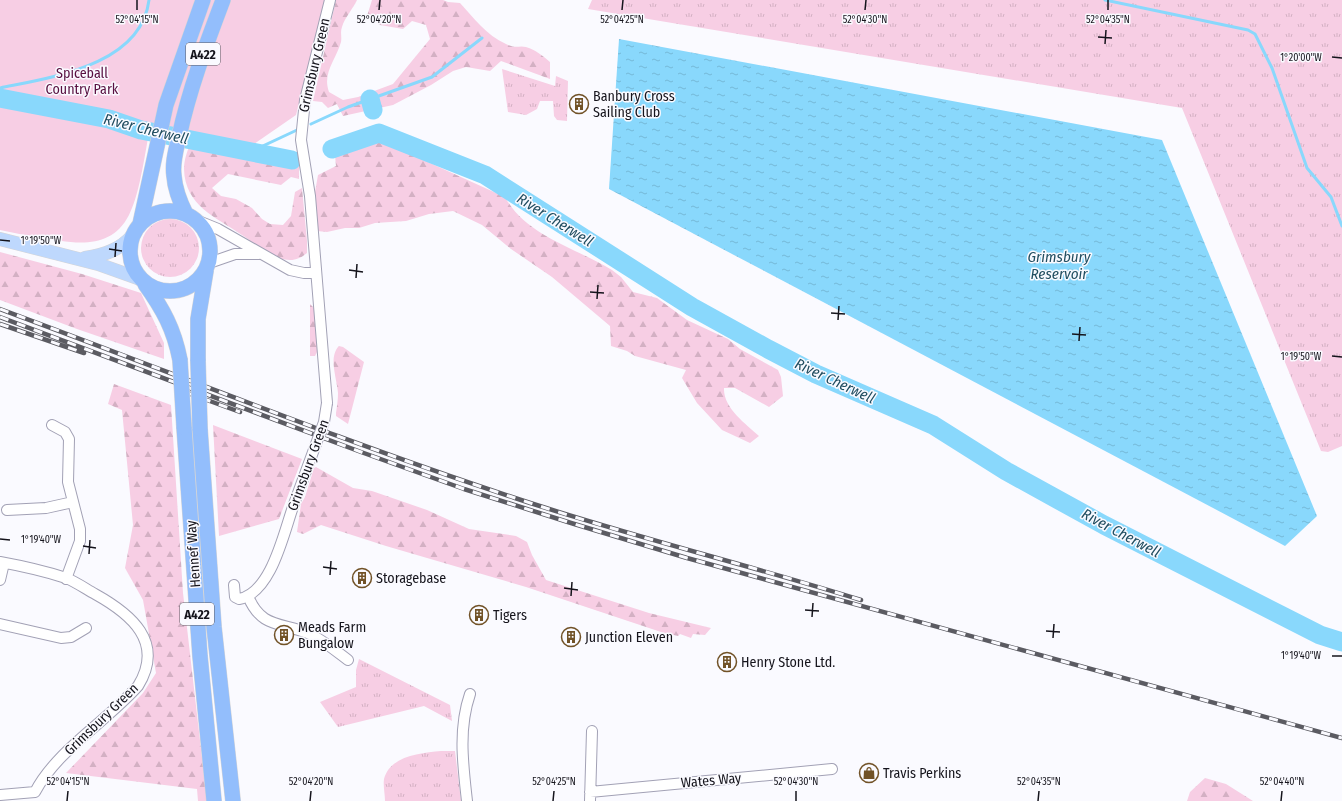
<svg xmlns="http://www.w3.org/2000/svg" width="1342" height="801" font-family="'Fira Sans Condensed',sans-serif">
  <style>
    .grass { fill: url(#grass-tufts) }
    .forest { fill: url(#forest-firs) }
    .park { fill: #f7cee4 }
    .water { fill: url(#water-ripples) }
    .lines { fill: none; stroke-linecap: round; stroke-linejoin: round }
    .stream { stroke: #89d8fc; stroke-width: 3 }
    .river { stroke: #89d8fc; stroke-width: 19 }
    .minor-casing { stroke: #a2a1b5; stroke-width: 12 }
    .major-casing { stroke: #d5d5d6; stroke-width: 14 }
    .highway-casing { stroke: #d5d5d6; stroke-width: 16 }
    .minor { stroke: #fff; stroke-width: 10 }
    .major { stroke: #bed8fd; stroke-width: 13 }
    .highway { stroke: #93befc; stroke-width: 15 }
    .rail-casing { stroke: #5b5b62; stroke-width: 4.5 }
    .rail { stroke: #fafaff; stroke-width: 3; stroke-dasharray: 9; stroke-linecap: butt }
    .minor-bridge-casing { stroke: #a2a1b5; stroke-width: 12; stroke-linecap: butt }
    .highway-bridge-casing { stroke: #d5d5d6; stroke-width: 16; stroke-linecap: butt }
    .minor-bridge { stroke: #fff; stroke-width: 10 }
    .highway-bridge { stroke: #93befc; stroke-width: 15 }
    .ticks { fill: none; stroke: #15141c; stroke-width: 1.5 }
    .labels { text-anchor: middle; stroke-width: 3; stroke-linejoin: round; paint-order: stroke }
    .shield { fill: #fafaff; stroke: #5a5960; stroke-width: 1 }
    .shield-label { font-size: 13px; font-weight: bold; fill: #15141c }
    .street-label { font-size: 14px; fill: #15141c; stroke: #fafaff }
    .park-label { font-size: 14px; fill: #591041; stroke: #fafaff }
    .poi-label { font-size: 14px; fill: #15141c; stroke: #fafaff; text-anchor: start }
    .water-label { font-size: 15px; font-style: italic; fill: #214e61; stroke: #fafaff }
    .ticks-label { font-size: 10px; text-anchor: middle; fill: #15141c; stroke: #fafaff; stroke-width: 3; stroke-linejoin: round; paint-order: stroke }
  </style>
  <defs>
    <pattern id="grass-tufts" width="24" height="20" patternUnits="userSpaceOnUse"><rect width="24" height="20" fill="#f7cee4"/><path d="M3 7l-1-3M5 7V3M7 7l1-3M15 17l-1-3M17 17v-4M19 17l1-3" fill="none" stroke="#d3b0c3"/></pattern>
    <pattern id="forest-firs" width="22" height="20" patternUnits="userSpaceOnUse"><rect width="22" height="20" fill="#f7cee4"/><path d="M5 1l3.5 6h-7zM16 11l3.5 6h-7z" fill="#d3b0c3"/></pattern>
    <pattern id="water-ripples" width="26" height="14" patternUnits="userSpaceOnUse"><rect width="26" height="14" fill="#89d8fc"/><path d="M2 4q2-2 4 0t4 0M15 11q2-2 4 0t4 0" fill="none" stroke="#75b8d7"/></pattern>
  </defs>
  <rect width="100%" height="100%" fill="#fafaff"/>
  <path class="grass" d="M592,0h750v446l-14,6 -7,-1 -139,-343 -594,-99z
    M502,69l53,17 1,-10 12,5 -1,40 -10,-1 -3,-4 -1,-15h-13l-3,8 -11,6 -18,-3z
    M141 248a29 29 0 1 1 58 0a29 29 0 1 1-58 0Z
    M359,659l91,46 2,16 -28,-15 -86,21 -18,-25 36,-15v-17z
    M441,751h14l6,50h-76c0,-7 -2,-15 -1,-22 6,-23 36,-26 57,-28z"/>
  <path class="forest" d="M336,0h21c-4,9 -12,17 -15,27 -2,5 0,10 -1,15 -5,18 -19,31 -12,50l14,8 15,-3 35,-13 37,-45 -4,-14 -14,-4 -9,8 -23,-4 -13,-9 5,-16h71l5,2 12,1c14,15 26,32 46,41 10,5 13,1 20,3 10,3 17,9 24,15v17l-49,-18 -11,10 -24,-4 -13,4 -22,14 -38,20 -50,11 -6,-12 -9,4 -6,-6 -9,-1z
    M377,139l128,58c21,39 71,51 107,73l9,7 12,15 24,6 30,22 41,19 12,10 38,21 3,7 2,19 -14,11 -34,-19h-11c-1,20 22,36 35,48l-9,7 -28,-13 -25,-27 -15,-25 4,-8 -51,-14 -8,-5 -16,-5 -1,-20 -58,-49 -41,-28 -29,-24 -29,-14 -24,3 -23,7 -31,2 -16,5h-14l-18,4 -10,-1 -2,-39 3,-17 18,-9 -1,-11z
    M191,143l91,19 13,1 4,3v13l-8,-2 -10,8 -53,-11 -16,14 9,8 15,3 16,9 10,11 8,5 13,1 8,-9 4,-24 7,-4 5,53v12c-5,4 -10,7 -17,7 -18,0 -34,-16 -48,-25 -26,-18 -57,-29 -58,-66 0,-8 3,-19 7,-26z
    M0,252l82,22 59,19 23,50v16l-87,-30 -77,-29z
    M310,304l6,6 3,38 -4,8h-5z
    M339,346l4,1 21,15 -16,62 -12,-8v-3c1,-7 2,-13 2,-20 -1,-14 -10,-36 1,-47z
    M114,384l57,21 12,188 24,208h-9l-1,-12 -131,-16 77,-80 13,-20 -13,-73 -18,-32 8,-43 -11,-115 -14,-6z
    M213,425l89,34 -23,60 -60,17z
    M316,467l37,21 19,3 55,19 42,19 47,7 11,6 5,13 14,25 103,33 62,15 -6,7 -12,-1 -2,4 -11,-4 -2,2 -17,-4 -135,-45 -140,-41 -65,-21 -18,9 -6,-2 4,-28 4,-7 9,-29z
    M1205,778l21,6 27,17h-66l3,-9z"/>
  <path class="park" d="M0,0h325l-29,115 -42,29 -103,-21c-6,27 -10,68 -22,92 -19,37 -57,28 -90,22 -13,-2 -26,-4 -39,-7z"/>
  <path class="water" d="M619,39l543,101 155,376 -32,30 -676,-357z"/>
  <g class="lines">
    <path class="stream" d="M1105,0l143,30 7,4 17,34 35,100 24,29 11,29
      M0,88c53,-11 141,-23 149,-88
      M311,124l37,-17 84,-30 50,-39
      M250,152l47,-22"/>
    <path class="river" d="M0,98l109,21 32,11 151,30
      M370,99l3,11
      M332,149l47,-16 106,42 207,132 76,42 48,25 117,51 73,46 98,54 216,110 22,7"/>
    <defs>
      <path id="minor" d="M196,220l22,9 72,41 14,3h11
        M209,263l26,-9h24
        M327,403l-17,-207 -9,-56 4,-40 25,-100
        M52,425l13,7 4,7 -1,43 12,47v12l-14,38
        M7,510l39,-2 27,-6
        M0,562c22,4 44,9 66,16 10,4 20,11 29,16 36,20 70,48 43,92 -32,36 -81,64 -103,106
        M0,580l4,-17
        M234,585l1,12 4,2c33,-6 45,-68 55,-95
        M248,596c13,33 34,26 62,38 14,7 26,17 38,26
        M0,624l61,14 10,-1 15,-9
        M590,792l242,-23
        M0,795l35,-3
        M467,801c-4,-36 -9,-72 3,-107
        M590,801l2,-70"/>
      <path id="major" d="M0,239l98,25 42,15
        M85,258c19,-3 35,-8 48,-23"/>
      <path id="highway" d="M130 251a40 40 0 1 1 80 0a40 40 0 1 1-80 0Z
        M186,214c-6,-12 -11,-24 -12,-38 -2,-13 2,-26 5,-39 10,-47 27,-92 44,-137
        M140,224l26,-119 37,-105
        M145,284c18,25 29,45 35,76
        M198,361v-42l8,-48
        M184,427l16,229 14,145
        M200,429l14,198 19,174"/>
    </defs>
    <use href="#minor" class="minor-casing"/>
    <use href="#major" class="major-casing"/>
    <use href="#highway" class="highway-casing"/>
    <use href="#minor" class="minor"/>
    <use href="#major" class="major"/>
    <use href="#highway" class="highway"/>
    <defs>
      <path id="rail" d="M0,309c171,63 341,132 515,189 114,38 231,66 346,102
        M0,317l361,135 103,37 107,34 116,35 655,180
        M0,324l84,29
        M185,392l55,20"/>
    </defs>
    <use href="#rail" class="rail-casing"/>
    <use href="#rail" class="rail"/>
    <defs>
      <path id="minor-bridge" d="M294,504l30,-82 3,-19"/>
      <path id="highway-bridge" d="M180,360l4,67
        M198,361l2,68"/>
    </defs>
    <use href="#minor-bridge" class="minor-bridge-casing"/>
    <use href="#highway-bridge" class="highway-bridge-casing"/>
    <use href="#minor-bridge" class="minor-bridge"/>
    <use href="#highway-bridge" class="highway-bridge"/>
  </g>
  <path class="ticks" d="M137,10v-10M379,10l1,-10M622,10l1,-10M865,10l1,-10M1108,10v-10M1098,37l14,1M1105,44l1,-14M1332,57l10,1M0,240l10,1M109,249l13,2M115,257l1,-14M349,270l14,2M356,278l1,-14M590,292l14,1M597,299l1,-14M831,313l14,1M838,320l1,-14M1072,334l14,1M1079,341l1,-14M1332,356l10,1M0,539l10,1M83,546l13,2M89,554l1,-14M323,567l14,2M330,575l1,-14M564,588l14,2M571,596l1,-14M805,610l14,1M812,617l1,-14M1046,631l14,1M1053,638l1,-14M1332,656h10M67,801l1,-10M310,801l1,-10M553,801l1,-10M796,801v-10M1038,801l1,-10M1281,801l1,-10"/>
  <defs>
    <symbol id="building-ring" viewBox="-11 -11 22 22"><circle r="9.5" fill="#fafaff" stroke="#715227" stroke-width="1.5"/><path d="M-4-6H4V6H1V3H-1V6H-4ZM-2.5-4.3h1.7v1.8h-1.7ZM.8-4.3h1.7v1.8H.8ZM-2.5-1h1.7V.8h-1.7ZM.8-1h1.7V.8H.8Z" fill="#715227"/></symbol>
    <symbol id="shop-ring" viewBox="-11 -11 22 22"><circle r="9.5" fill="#fafaff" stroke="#715227" stroke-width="1.5"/><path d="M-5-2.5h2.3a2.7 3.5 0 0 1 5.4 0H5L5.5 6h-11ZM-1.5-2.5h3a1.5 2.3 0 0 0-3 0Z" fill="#715227"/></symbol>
  </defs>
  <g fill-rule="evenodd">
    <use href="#building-ring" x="568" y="93" width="22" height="22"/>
    <use href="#building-ring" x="351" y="567" width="22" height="22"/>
    <use href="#building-ring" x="468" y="604" width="22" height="22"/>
    <use href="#building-ring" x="273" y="624" width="22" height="22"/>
    <use href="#building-ring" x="560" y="626" width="22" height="22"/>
    <use href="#building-ring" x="716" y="651" width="22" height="22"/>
    <use href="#shop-ring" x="858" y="762" width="22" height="22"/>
  </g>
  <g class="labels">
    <g class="shield">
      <rect x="186" y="43" width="34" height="22" rx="3"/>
      <rect x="180" y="603" width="34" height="22" rx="3"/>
    </g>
    <g class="shield-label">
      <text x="203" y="59">A422</text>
      <text x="197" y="619">A422</text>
    </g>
    <g class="street-label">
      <text transform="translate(314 65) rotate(-77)" y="5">Grimsbury Green</text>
      <text transform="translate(308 465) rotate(-70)" y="5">Grimsbury Green</text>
      <text transform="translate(193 554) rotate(-94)" y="5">Hennef Way</text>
      <text transform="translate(101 719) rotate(-44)" y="5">Grimsbury Green</text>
      <text transform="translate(711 780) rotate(-5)" y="5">Wates Way</text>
    </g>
    <g class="park-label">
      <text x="82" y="78">Spiceball<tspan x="82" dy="16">Country Park</tspan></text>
    </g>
    <g class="poi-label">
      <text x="593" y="101">Banbury Cross<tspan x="593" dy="16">Sailing Club</tspan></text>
      <text x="376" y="583">Storagebase</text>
      <text x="493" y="620">Tigers</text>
      <text x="298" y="632">Meads Farm<tspan x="298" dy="16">Bungalow</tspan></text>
      <text x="585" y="642">Junction Eleven</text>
      <text x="741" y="667">Henry Stone Ltd.</text>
      <text x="883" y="778">Travis Perkins</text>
    </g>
    <g class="water-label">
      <text transform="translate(146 129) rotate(14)" y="5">River Cherwell</text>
      <text transform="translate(555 220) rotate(32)" y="5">River Cherwell</text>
      <text x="1059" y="262">Grimsbury<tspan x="1059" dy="17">Reservoir</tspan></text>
      <text transform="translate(835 381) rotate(25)" y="5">River Cherwell</text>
      <text transform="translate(1121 533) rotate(28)" y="5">River Cherwell</text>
    </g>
  </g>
  <g class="ticks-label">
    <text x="137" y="23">52°04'15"N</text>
    <text x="379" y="23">52°04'20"N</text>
    <text x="622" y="23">52°04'25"N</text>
    <text x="865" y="23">52°04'30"N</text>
    <text x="1108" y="23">52°04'35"N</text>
    <text x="1301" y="61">1°20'00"W</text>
    <text x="41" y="244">1°19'50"W</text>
    <text x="1301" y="360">1°19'50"W</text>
    <text x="41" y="543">1°19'40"W</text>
    <text x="1301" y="659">1°19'40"W</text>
    <text x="68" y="785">52°04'15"N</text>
    <text x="311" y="785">52°04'20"N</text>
    <text x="554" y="785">52°04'25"N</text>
    <text x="796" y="785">52°04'30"N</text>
    <text x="1039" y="785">52°04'35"N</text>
    <text x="1282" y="785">52°04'40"N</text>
  </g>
</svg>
